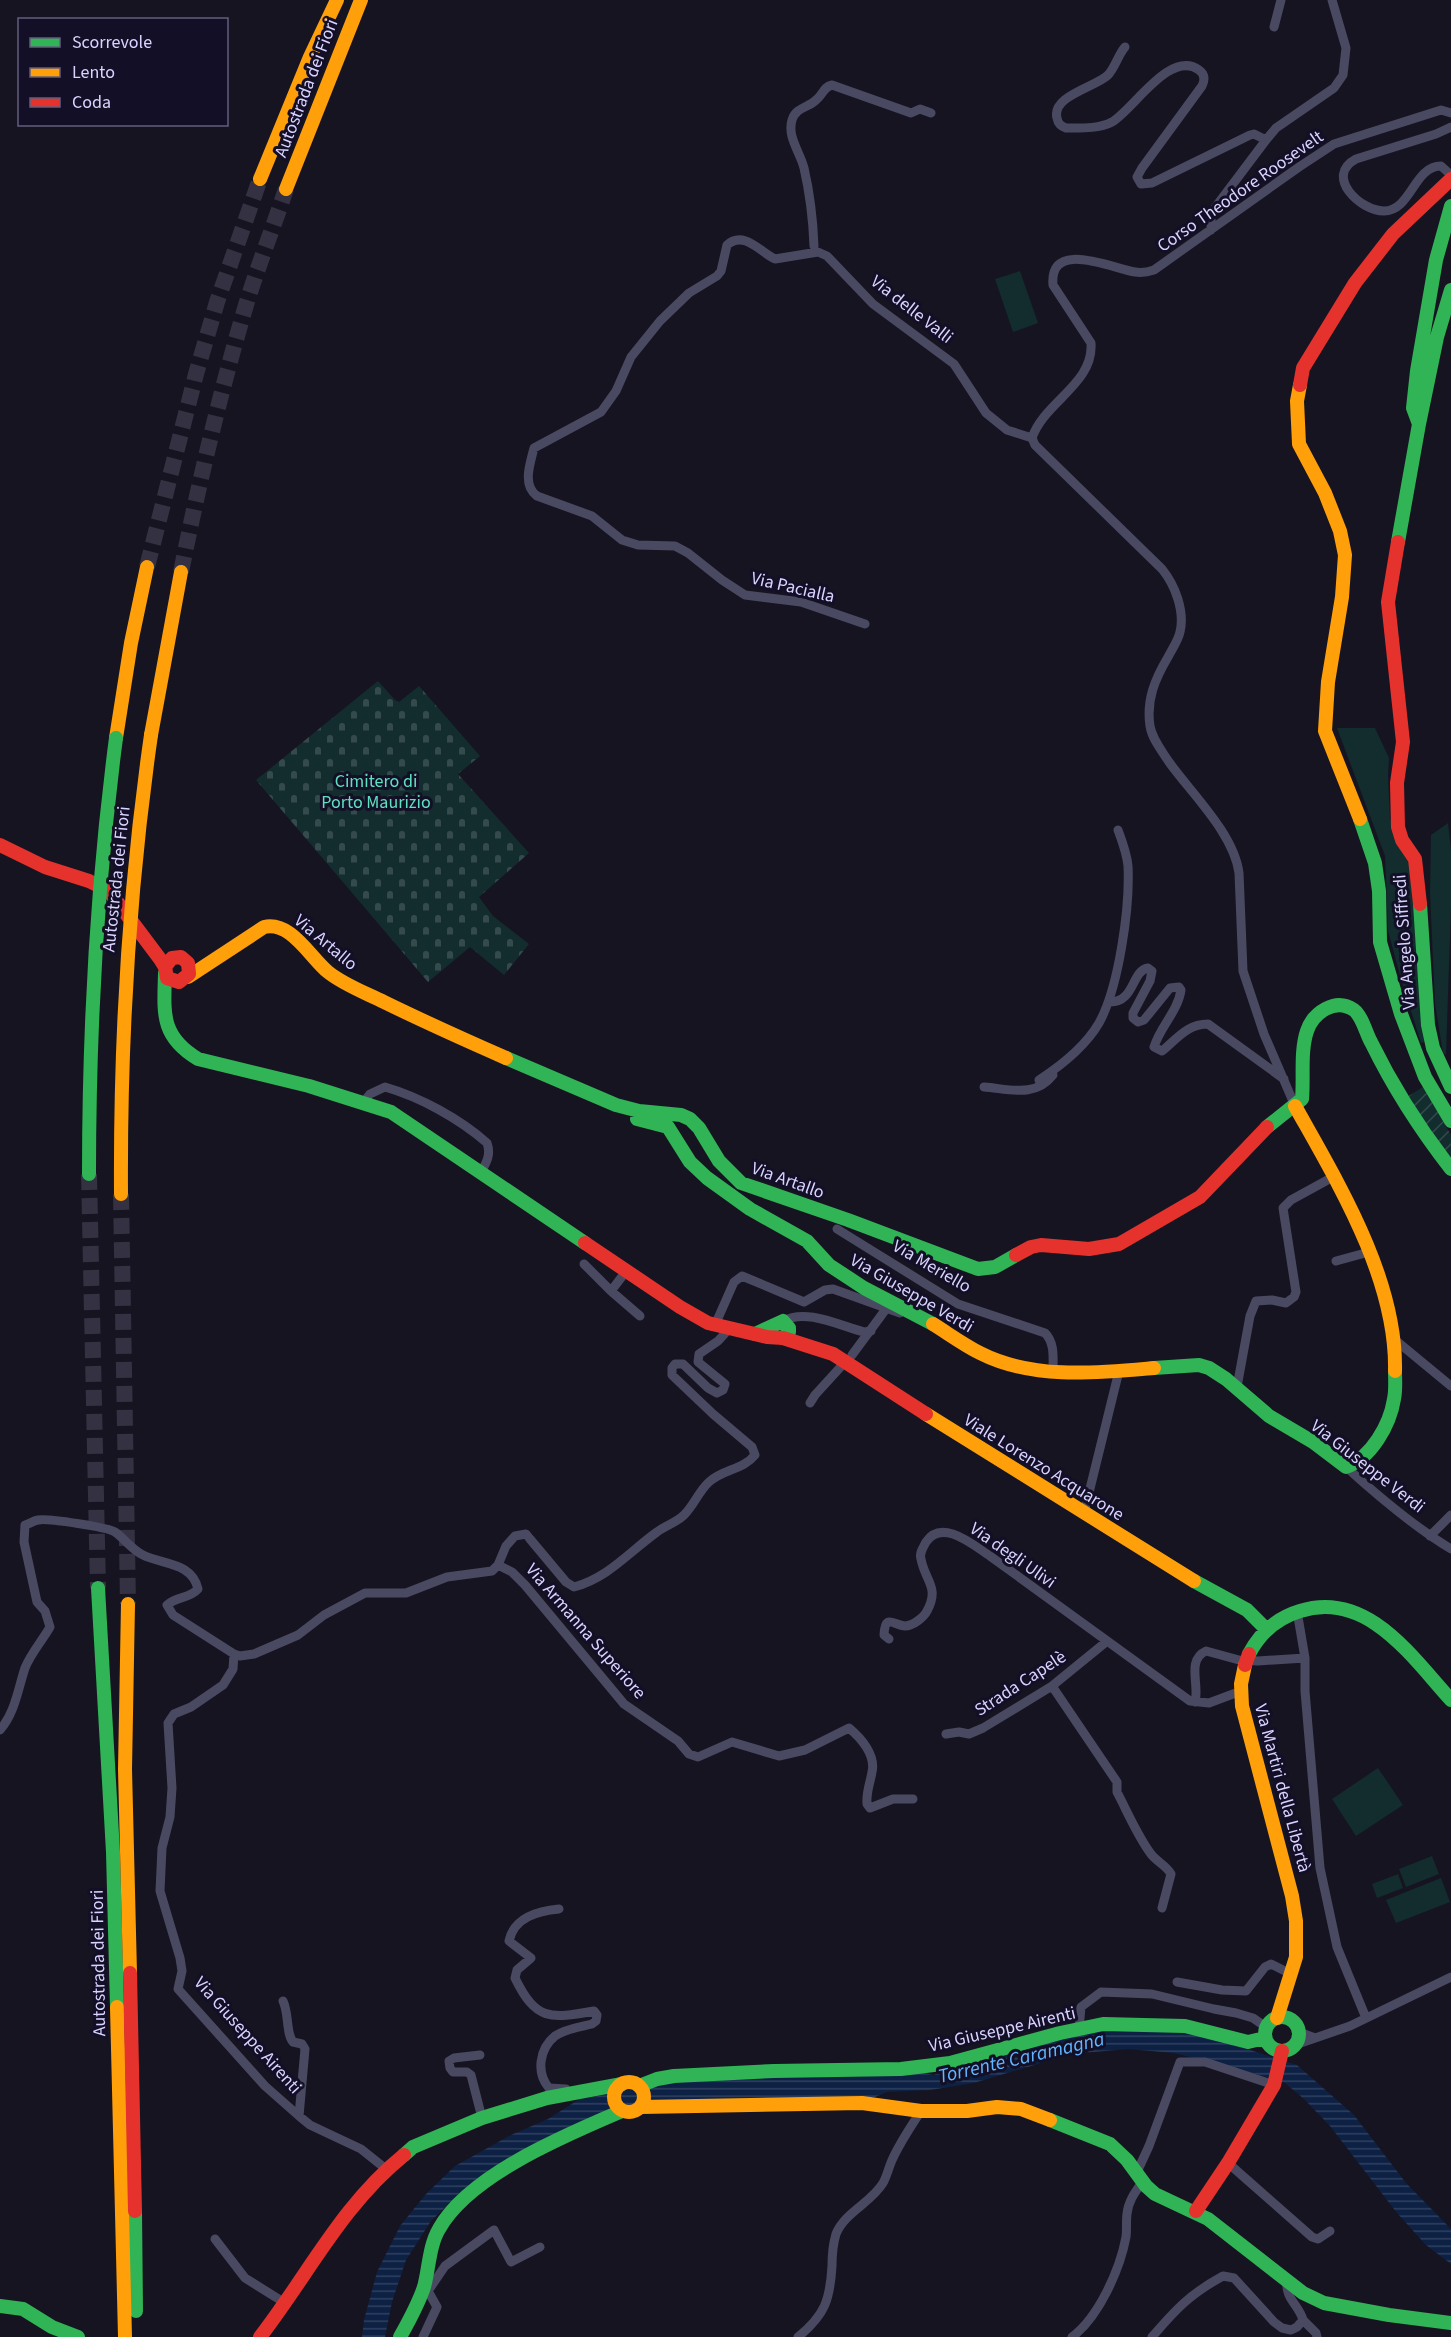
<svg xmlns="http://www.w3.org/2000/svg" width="1451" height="2337" font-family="'Source Sans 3',sans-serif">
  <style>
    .cemetery { fill: url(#cemetery-stones) }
    .park { fill: #132c2d }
    .garden { fill: url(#garden-furrows) }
    .water { fill: url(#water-rules) }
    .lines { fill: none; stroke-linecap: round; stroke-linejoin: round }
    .highway-tunnel { stroke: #333142; stroke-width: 16; stroke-dasharray: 16 8; stroke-linecap: butt }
    .street { stroke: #4a4962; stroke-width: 9 }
    .fast { stroke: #30b455; stroke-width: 14 }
    .slow { stroke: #ff9f0a; stroke-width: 14 }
    .jam { stroke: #e5322d; stroke-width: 14 }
    .fast-bridge { stroke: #30b455; stroke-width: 14 }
    .slow-bridge { stroke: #ff9f0a; stroke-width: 14 }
    .jam-bridge { stroke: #e5322d; stroke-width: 14 }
    .labels { text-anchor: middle; stroke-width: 6; stroke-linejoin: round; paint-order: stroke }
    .street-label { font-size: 18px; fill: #d9d4ff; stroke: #130f26 }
    .park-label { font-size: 18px; fill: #5fe0c0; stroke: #130f26 }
    .water-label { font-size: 20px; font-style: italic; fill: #62b6ff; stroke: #130f26 }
  </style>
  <defs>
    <pattern id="cemetery-stones" width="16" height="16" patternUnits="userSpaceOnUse" patternTransform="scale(1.5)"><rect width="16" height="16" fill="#132c2d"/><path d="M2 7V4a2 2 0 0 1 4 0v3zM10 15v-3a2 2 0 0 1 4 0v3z" fill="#354a4c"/></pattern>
    <pattern id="garden-furrows" width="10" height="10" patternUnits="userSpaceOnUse" patternTransform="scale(1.5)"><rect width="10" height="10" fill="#132c2d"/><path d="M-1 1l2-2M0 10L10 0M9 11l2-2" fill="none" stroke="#354a4c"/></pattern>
    <pattern id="water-rules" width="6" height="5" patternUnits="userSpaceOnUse" patternTransform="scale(1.5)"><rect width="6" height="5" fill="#0d2144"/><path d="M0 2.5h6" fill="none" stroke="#304060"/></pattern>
  </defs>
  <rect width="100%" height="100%" fill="#161421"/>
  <path class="cemetery" d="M378,681l17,19 4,2 20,-16 61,70 -22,18 71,79 -50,44 14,19 36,28 -25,31 -34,-28 -42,35 -172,-202z"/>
  <path class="park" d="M1020,271l18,52 -25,9 -18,-53z
    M1337,728h38l14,30 -1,17 2,44 20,43 17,179 -6,2 -20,-64 -13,-48 -3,-75z
    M1448,823l3,27v56l-5,149 -3,-2 -8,-49 -5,-111 1,-58z
    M1378,1768l25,37 -47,31 -24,-37z
    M1432,1856l7,18 -33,13 -7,-18z
    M1398,1874l5,14 -26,10 -5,-14z
    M1441,1878l9,24 -54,21 -10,-23z"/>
  <path class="garden" d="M1423,1087l28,48v22l-30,-37 -14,-23z"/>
  <path class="water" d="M1105,2028l67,1 41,9 84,27 57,50 52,68 45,46v35l-25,-19 -29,-32 -67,-87 -26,-27 -19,-16 -18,-6 -93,-24 -46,-4 -57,5 -97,29 -44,7 -43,2 -12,5 -217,6 -52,9 -104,54 -42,27 -29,28 -25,39 -14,42 -7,35h-23l2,-17 13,-48 23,-46 26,-32 29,-28 56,-31 37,-16 30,-19 107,-21 239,-6 9,2 139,-41z"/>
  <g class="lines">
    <path class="highway-tunnel" d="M147,567l49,-193 21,-72 43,-123
      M181,572c18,-90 39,-179 65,-267 12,-39 27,-77 40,-116
      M89,1174l9,414
      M121,1194l7,410"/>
    <path class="street" d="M1274,27l7,-27
      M1125,47c-7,8 -10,21 -17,28 -12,12 -57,21 -51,43 1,6 4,8 9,10 14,0 33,1 46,-6 22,-13 58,-73 87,-52 6,4 6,10 3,16l-60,82 -5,9 4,7 11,-1 98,-48 4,-1 12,6
      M1451,127l-15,7 -80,25c-32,17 4,52 28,52 27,0 30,-45 57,-45l10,9
      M1211,230v-17l55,-73 10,-12 58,-40 9,-13 3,-27 -14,-48
      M814,246c-1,-26 -4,-52 -10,-78 -4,-16 -17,-31 -12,-48 4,-13 16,-12 24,-20 7,-5 7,-13 16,-15l79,28 9,-4 11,4
      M865,624l-64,-22 -56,-7 -23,-15 -34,-27 -13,-7 -37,-1 -16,-5 -30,-24 -55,-20c-15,-11 -7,-32 -3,-48l67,-36 15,-21 15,-34 29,-36 29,-28 28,-17 4,-5 6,-26c17,-15 33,7 48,14l43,-7 9,4 46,48 81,60 32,49 21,17 25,8
      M1109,1002c26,1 22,-31 39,-34l4,3 -2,10 -17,32v5l5,4 6,-2 26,-32 9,-1 2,3c-3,21 -21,37 -27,57l8,4c15,-12 25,-27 46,-27l76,55
      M1039,1080c23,-15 46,-33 60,-57 20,-36 31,-116 29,-157 -1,-12 -6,-25 -10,-36
      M984,1087c26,2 51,11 69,-12
      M363,1103l7,-9 15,-7c35,10 75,32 102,56 4,11 0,19 -6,29
      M1295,1106l-31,-72 -21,-63 -4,-98c-5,-39 -47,-79 -70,-111 -7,-11 -17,-23 -19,-36 -4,-26 5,-47 18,-69 4,-8 10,-16 12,-25 5,-21 -5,-47 -18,-63l-127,-124 -3,-7c12,-36 62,-54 59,-95l-38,-58c-4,-46 58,-17 82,-13 6,1 13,0 19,-2l145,-103 35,-23 107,-34 10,3
      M837,1229l121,75 87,29c10,10 8,25 8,38
      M1336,1261l33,-9
      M584,1264l27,27 16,-21
      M611,1291l29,25
      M783,1321c24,-13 57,5 81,11l7,-1
      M715,1325l19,-43 8,-6 62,26 21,-12 8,-1 67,24
      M1394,1339l57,47
      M852,1355l34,-46
      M1237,1387l13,-71 6,-15 16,-1 14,3 8,-6 2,-5 -13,-84 8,-8 42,-23
      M810,1403l5,-8 31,-34
      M1346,1467c33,30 67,59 105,82
      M1084,1513l35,-142
      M1430,1536l21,-21
      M498,1565l14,7 13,13 99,119 54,37 11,13 9,3 34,-15 47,14 26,-6 44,-22c12,10 27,27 23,44 -2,12 -6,20 -5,32l3,4 23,-9h20
      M1297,1611l8,47v33l15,177 17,79 29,71
      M889,1639l-5,-4c1,-22 9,-10 21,-9 8,0 19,-9 22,-15 13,-24 -2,-30 -6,-52 -2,-6 2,-11 5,-17 16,-24 47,3 64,14l200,145 19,2 32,-12
      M234,1654l-1,15 -10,16 -32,22 -17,7 -6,9 4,65 -2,29 -8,31 -2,43 20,67 2,13 -4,18 87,97 34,30 11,9 51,24 25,20
      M1052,1686l65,96v10c11,21 20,43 34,62 6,8 15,11 20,20l-9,34
      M1195,1702c5,-16 -9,-42 11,-51l33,9 19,1 47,-3
      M0,1730c15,-17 18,-41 25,-62 6,-15 17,-27 25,-41l-5,-16 -8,-9 -13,-60 1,-17c4,-1 8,-4 13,-5 9,-2 69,7 77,12 10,7 16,17 28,23 20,10 49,7 55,34 -9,10 -21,7 -31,16l6,10 61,39 6,2 14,-2 44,-19 26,-20 41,-22h41l41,-16 45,-6 6,-6 8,-19 9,-10 11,-2 4,5 36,43 8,5c34,-9 55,-35 83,-55 9,-7 19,-9 27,-17 10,-10 15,-24 25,-33 14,-13 34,-12 46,-27l-3,-8 -39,-33 -41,-39v-7l3,-4h8l25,24 9,5 6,-3 2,-6 -27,-22 1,-8 19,-13 11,-12
      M946,1734l13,-2 10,2 14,-6 69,-42 54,-44
      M559,1909c-21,2 -45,8 -50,32l22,17 -14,12 -2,8c21,43 35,41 79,33l3,4 -1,6 -4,3c-12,3 -27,5 -37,12 -16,13 -19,37 -6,52l17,1 3,5
      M1177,1982l45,8 24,1 19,-24 6,-3 20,10
      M283,2001c6,12 3,33 10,41l9,2 3,5 -6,67
      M1079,2029l2,-22 20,-15 51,2 62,15 22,4 17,5 13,9
      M1299,2032l16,6
      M1295,2045l55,-19 101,-49
      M480,2055l-26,3 -5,3 1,7 3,4h14l4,3 11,43
      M1228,2163l84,74 6,2 12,-8
      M1137,2172l12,-26 31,-84h25l69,23
      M215,2239l30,39 40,25
      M428,2291l17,-25 49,-36 17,32 29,-15
      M1303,2320l13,13 1,4
      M423,2337l14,-30 -9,-16 -5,-2
      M798,2337c27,-22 32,-37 34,-71 0,-10 1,-22 4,-32 9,-22 35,-31 47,-51 4,-7 6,-17 10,-25 8,-17 18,-32 28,-47
      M1072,2337c27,-20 48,-68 54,-100 1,-8 0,-16 1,-23 1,-13 9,-23 16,-33
      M1152,2337c24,-28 38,-43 71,-61l11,2 40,44 8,6 9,2 6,-3 6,-7c-4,-15 -18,-21 -16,-39"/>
    <path class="fast" d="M1419,424l18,-87 14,-47
      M1398,542l21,-118 -6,-16 4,-37 19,-111 15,-54
      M1360,819l15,44 4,28 1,51 21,72 24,63 26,44
      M1420,904l8,121 5,23 18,39
      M165,973c-1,40 -5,63 33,86l111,27 82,26 194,131
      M506,1058l110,47 23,6 42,4 9,4 9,9 20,33 22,22 107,37 130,49 17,-2 21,-12
      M637,1119l31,8 22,35 17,16 43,31 57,32 22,24 35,23 69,36
      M1267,1127l35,-28c2,-22 -2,-47 5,-68 6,-18 28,-34 47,-21 8,6 12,23 17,32 23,47 48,86 80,127
      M755,1334l28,-13 6,7v4l-6,6
      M1154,1368l45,-3 10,3 17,11 43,37 44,26 33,25c25,-9 44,-42 48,-68 2,-9 1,-19 1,-28
      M1194,1581l53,29 19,19
      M98,1588l15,264 4,155
      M1249,1654c11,-21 28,-36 51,-43 67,-21 111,45 151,89
      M1265 2034a17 17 0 1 1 34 0a17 17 0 1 1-34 0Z
      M639,2086l18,-7 17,-3 100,-5 127,-2 49,-6 110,-30 43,-9 82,2 63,16 17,-4
      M1050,2120l60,24 17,16 19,26 9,8 53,25 95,74 21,10 65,12 62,8
      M404,2155l9,-8 69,-29 65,-20 75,-14
      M135,2211l1,100
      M0,2306l23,3 29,18 26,10
      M400,2337c9,-16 18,-32 24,-50 5,-18 5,-41 15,-58 30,-54 127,-94 183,-118"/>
    <path class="slow" d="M260,179l50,-122 27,-57
      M286,189l75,-189
      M1300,385l-3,16 2,43 26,49 15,38 5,24 -3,42 -14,85 -3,49 35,88
      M151,735l30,-163
      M116,738l15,-95 16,-76
      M188,977l76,-50c27,-6 45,29 64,45 16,13 38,21 56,30 41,20 81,38 122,56
      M1295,1106c43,77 102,173 100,265
      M933,1324c16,10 31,21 47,29 53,27 117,20 174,15
      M926,1414l268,167
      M128,1604l-3,165 5,204
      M1245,1665l-4,19 1,22 50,190 4,25v36l-19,61
      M117,2007l8,330
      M614 2097a15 15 0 1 1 30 0a15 15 0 1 1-30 0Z
      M641,2107l221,-4 59,8h46l30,-4 24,2 29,11"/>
    <path class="jam" d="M1300,385l3,-17 52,-85 38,-49 58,-55
      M1398,542l-10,60 15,140 -6,41 1,44 4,13 13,19 5,45
      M0,845l45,22 44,14 20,10 51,68 5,8 2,11 12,4 10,-8 -1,-11 -7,-6 -9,1 -7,9
      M585,1243l95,64 28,16 59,14 16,1 50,16 93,60
      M1016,1255l15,-8 10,-2 48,4 30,-5 81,-47 67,-70
      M130,1973l5,238
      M1196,2211l32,-48 46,-78 8,-34
      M260,2337c48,-62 82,-132 144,-182"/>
    <path class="fast-bridge" d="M89,1174c0,-146 8,-291 27,-436"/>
    <path class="slow-bridge" d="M121,1194c-1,-154 8,-306 30,-459"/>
    <path class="jam-bridge" d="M1245,1665l4,-11"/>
  </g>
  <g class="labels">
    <g class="street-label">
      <text transform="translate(306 88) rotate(-69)" y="6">Autostrada dei Fiori</text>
      <text transform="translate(1240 191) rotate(-35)" y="6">Corso Theodore Roosevelt</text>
      <text transform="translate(912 309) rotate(38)" y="6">Via delle Valli</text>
      <text transform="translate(793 587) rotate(13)" y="6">Via Pacialla</text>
      <text transform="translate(116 879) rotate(-84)" y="6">Autostrada dei Fiori</text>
      <text transform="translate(326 942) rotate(40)" y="6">Via Artallo</text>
      <text transform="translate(1404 942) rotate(-94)" y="6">Via Angelo Siffredi</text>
      <text transform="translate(788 1180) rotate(20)" y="6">Via Artallo</text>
      <text transform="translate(932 1266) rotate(30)" y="6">Via Meriello</text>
      <text transform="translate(912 1293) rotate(30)" y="6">Via Giuseppe Verdi</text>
      <text transform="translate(1368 1466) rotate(38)" y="6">Via Giuseppe Verdi</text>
      <text transform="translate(1044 1467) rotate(32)" y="6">Viale Lorenzo Acquarone</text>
      <text transform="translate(1013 1555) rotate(35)" y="6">Via degli Ulivi</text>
      <text transform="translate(586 1631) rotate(49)" y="6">Via Armanna Superiore</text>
      <text transform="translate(1020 1683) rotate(-33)" y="6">Strada Capelè</text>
      <text transform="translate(1283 1788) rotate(75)" y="6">Via Martiri della Libertà</text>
      <text transform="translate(98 1963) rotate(-91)" y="6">Autostrada dei Fiori</text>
      <text transform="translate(1002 2029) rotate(-13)" y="6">Via Giuseppe Airenti</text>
      <text transform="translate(248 2035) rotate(48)" y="6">Via Giuseppe Airenti</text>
    </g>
    <g class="park-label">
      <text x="376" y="787">Cimitero di<tspan x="376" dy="21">Porto Maurizio</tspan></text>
    </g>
    <g class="water-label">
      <text transform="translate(1021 2057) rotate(-13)" y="7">Torrente Caramagna</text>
    </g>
  </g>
  <rect x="18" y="18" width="210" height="108" fill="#130f26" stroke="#625e7d" stroke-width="1.5"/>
  <rect x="30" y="38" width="30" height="9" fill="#30b455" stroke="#625e7d" stroke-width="1.5"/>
  <text x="72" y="48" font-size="18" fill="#d9d4ff">Scorrevole</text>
  <rect x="30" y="68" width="30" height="9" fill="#ff9f0a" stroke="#625e7d" stroke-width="1.5"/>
  <text x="72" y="78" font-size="18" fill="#d9d4ff">Lento</text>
  <rect x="30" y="98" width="30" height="9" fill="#e5322d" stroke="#625e7d" stroke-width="1.5"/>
  <text x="72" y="108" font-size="18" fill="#d9d4ff">Coda</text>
</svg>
